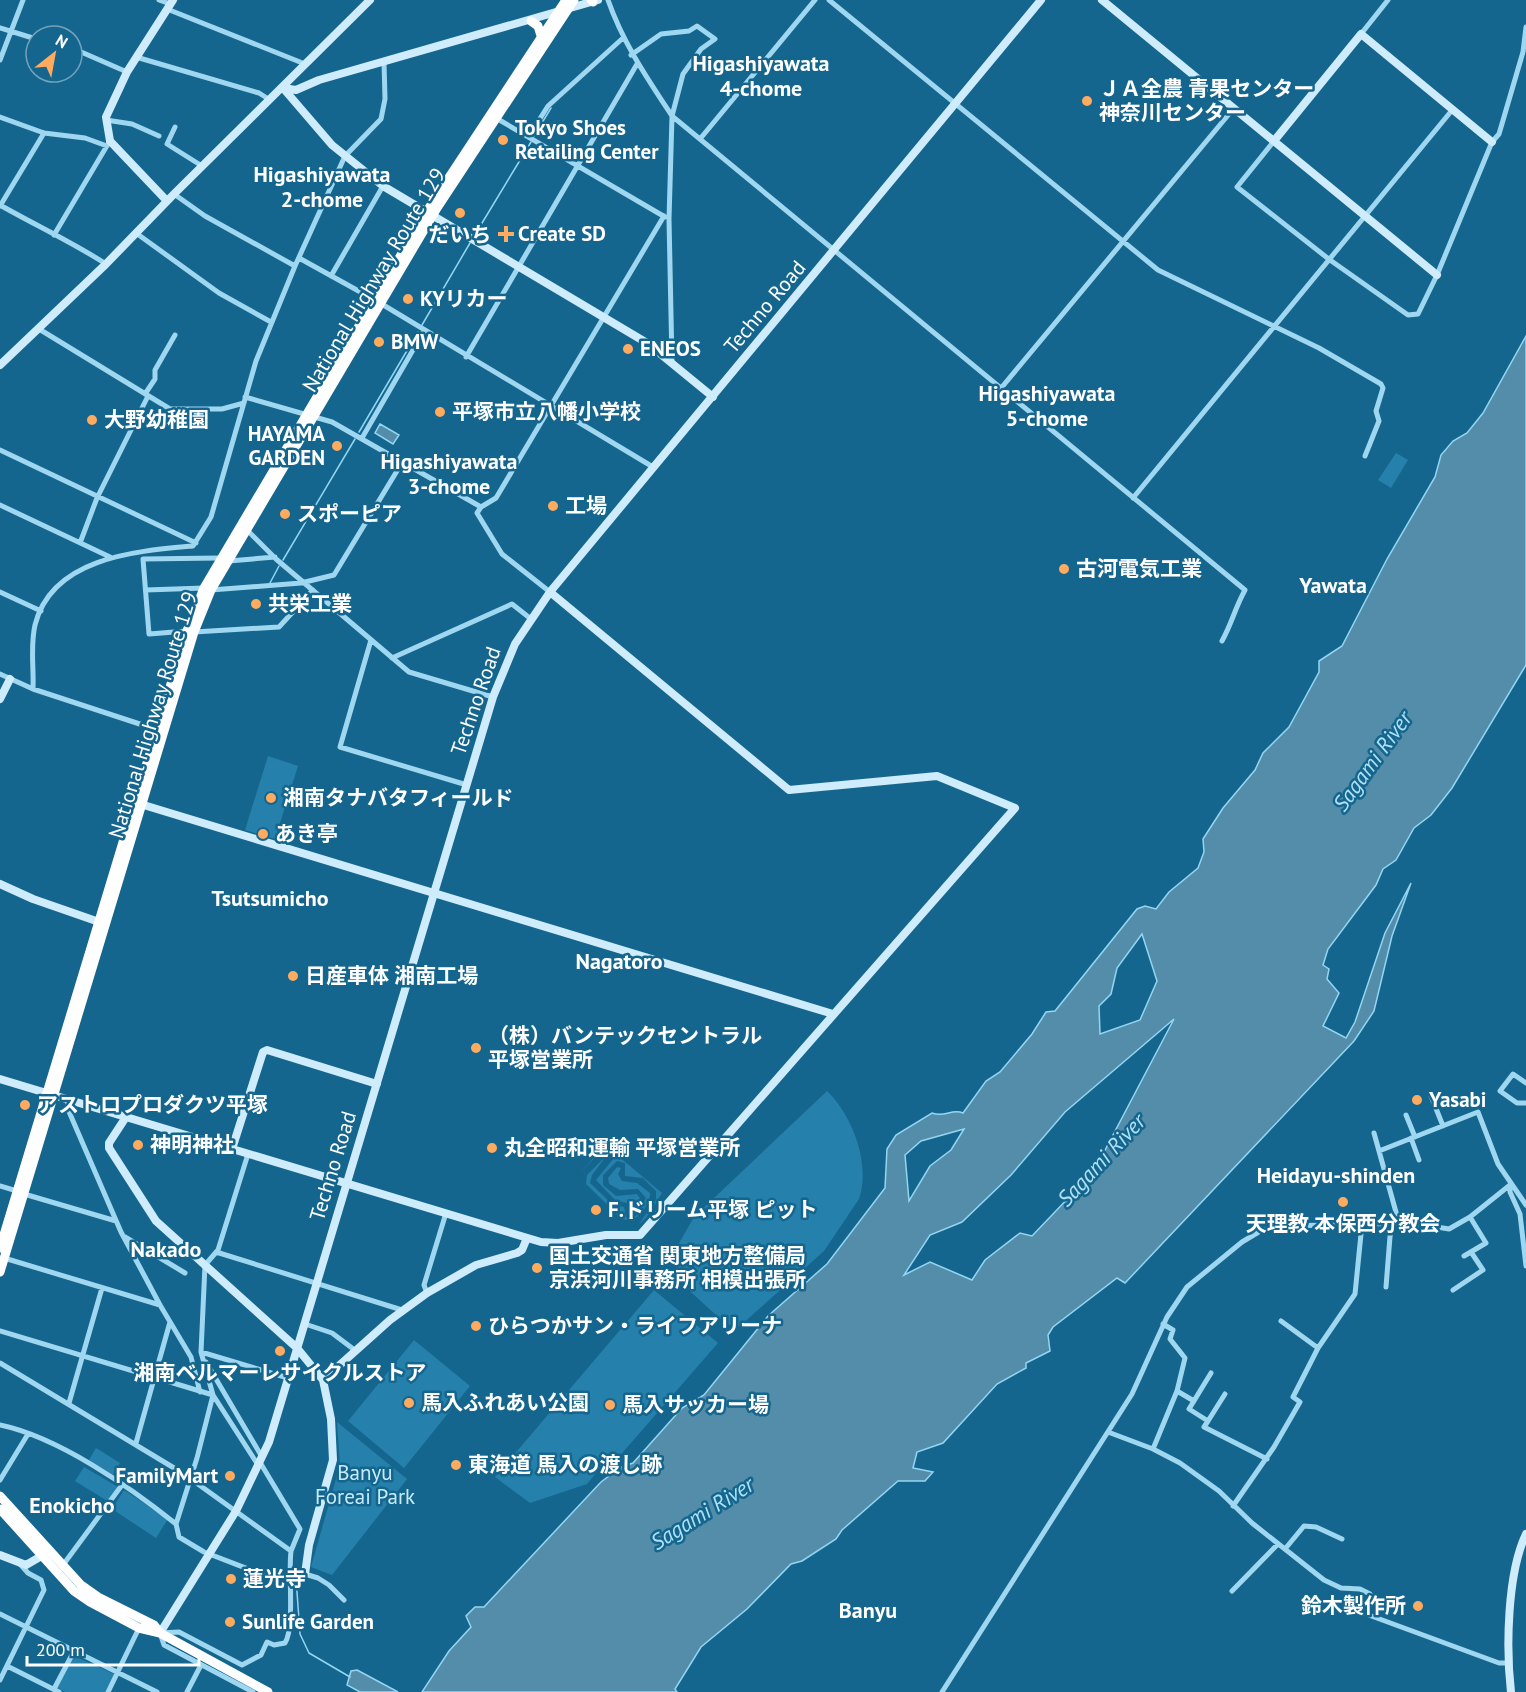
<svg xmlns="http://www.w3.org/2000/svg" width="1526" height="1692" font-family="'PT Sans','Noto Sans JP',sans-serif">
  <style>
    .green { fill: #2580ab }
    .water { fill: #548da9; stroke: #93d6f3; stroke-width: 1.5; fill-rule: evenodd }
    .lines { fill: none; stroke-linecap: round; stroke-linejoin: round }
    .stream { stroke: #93d6f3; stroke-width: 1.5 }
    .street { stroke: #a0d7f0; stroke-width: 5 }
    .secondary { stroke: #ceecfb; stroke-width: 8 }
    .highway { stroke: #fff; stroke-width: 9 }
    .poi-dot { fill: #ffab5f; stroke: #15668e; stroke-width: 2 }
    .labels { text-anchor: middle; stroke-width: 5; stroke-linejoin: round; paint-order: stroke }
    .poi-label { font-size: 21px; font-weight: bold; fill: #fff; stroke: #15668e; text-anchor: start }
    .street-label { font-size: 21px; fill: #fff; stroke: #15668e }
    .park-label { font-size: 21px; fill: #c7ebfb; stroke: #15668e }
    .neighbourhood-label { font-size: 22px; font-weight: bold; fill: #fff; stroke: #15668e }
    .water-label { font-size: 22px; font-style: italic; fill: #b0e2f7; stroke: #15668e }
  </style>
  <rect width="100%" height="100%" fill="#15668e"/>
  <path class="green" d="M1396,453l12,7 -17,28 -13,-8z
    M268,756l30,10 -23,73 -30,-9z
    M827,1091c25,24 44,72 32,108l-35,52 -84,75 -14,-2 -44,-40 -7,-18 3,-21 16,-28z
    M605,1145l57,48 -16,25 -7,6 17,-24v-9l-13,-13 -18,-2v-13l-8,-2 -14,14v10l13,11 21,-2 4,6 -9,13 -4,-10 -12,-2 -20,-21 18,-22 -3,-8 -7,-2 -24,25z
    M607,1155l-15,20 -2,8 23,22 11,2 2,10 5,2 6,-4 9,-17 -8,-9 -18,1 -11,-6 -1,-6 9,-11 4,1 -3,6 4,7 15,2 13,10c1,10 -10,23 -19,28l-9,-2 -36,-35 1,-9z
    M654,1290l64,53 -108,124h-9l-14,17 -57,19 -35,-26z
    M414,1340l56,46 -66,82 -56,-47z
    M337,1422l70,57 -75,96 -21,-8 29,-102z
    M96,1448l24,15 -7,12 -24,-15z
    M84,1467l34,20 -9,15 -34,-21z
    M124,1490l44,29 -12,19 -44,-29z
    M72,1655l42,19 -9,18h-40l-9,-5z"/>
  <path class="water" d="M1526,336v329l-74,123 -21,27 -17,13 -18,32 -13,9 -7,16 -48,64 -5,16 6,4 -2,10 12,14 -16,33 23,12 9,-16 30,-89 26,-50 -19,53 -18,75 -20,30 -229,242 -8,-5 -64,49 -5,8 2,16 -24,12v5l-29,16 -54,59 -26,9 -4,16 20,4 -8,9h-27l-56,49 -6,9 -34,22 -11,3 -44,45 -46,38 -26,42 2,3h-255l27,-41 22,-24 -5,-11 9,-9h9l117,-125 20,-15 12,-4 49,-55 22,-13 64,-79 59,-52 58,-76 2,-39 9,-14 36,-22c13,5 20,-5 31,0l23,-32 14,-9 32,-38 14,-22 9,-1 82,-102 8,-3 11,3 13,-17 29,-24 6,-16 -1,-13 20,-31 32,-38 8,-17 26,-26 30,-55v-11l23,-15 45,-87 48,-82 6,-22 12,-14 14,-8 16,-20zM1142,934l15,47 -17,39 -40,14 -1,-28 12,-12 6,-26zM1174,1019l-80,152 -62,65 -12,-3 -35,27 -13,20 -42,-18 -26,13 26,-40 32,-13 49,-47 54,-63zM964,1129l-13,21 -21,16 -21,35 -4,-46 16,-14z
    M380,424l19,11 -6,9 -18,-11z
    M357,1670l41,22h-38l-13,-7 4,-14z"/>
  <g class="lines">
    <path class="stream" d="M534,136l17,-28
      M476,233l55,-91
      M422,325l48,-82
      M359,432l59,-100
      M283,560l72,-121
      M270,583l9,-17
      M296,1578l4,56 9,19 41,24"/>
    <path class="street" d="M159,0l11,4
      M608,0c15,43 39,78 64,116l573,474c-10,18 -13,33 -23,51
      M829,0l329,270 161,78 62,36 2,4 -7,23 3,10 -14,35
      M167,9l138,55
      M0,28l36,11
      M1361,34l27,-34
      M72,48l55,24
      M631,55l30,-21 28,-3 8,-5 18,13 -14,10 -18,25 -11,42 -3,103 3,143
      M136,57l123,36 11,7
      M0,60l23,-60
      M0,117l44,16 41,5 22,8
      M496,118l169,99
      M106,120l26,4 27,12
      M175,127l-8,17 35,22
      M529,136l19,-30 75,-68
      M700,139l115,-139
      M1274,141l-37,46 93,73 78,55 10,-1 19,-39 55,-133 7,-8 24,-82 3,-25
      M174,194l31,22 90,50
      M0,205c35,20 72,37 106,59
      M0,206l44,-73
      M136,233l83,60 52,29
      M54,235l54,-91
      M299,258l74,41
      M331,276l52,-90
      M380,303l273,164
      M39,329l131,80h52l22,-6
      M466,357l171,-293
      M1002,387l232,-279
      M145,394l10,-15v-9l20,-35
      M245,397l87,25 149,85 -4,6 25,41 48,38
      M362,438l62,-107
      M0,450l196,93
      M1133,498l320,-389
      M0,505l110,52
      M481,507l15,-9 168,-282
      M246,529l30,30 133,113 84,25
      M80,543l17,-45 51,-102
      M229,561l46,-4
      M146,590l58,-2
      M211,590l90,-7 33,-8 69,-114
      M0,592l41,19
      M187,631l-38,3 -6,-75 76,-1
      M194,632l85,-5 34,-37
      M371,640l-31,107 127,38
      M392,658l120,-54 19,15
      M0,674l33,15 125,41
      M33,689c1,-22 -3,-42 2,-64 17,-68 102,-74 158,-79l18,-29 45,-156 39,-95 50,-110 36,-37 4,-20 -1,-37
      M1526,1083l-13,-9 -13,17 17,12h9
      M1431,1096l12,30
      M69,1099l-2,8 54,125 39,73 31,52 9,35
      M1406,1115l9,22
      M1374,1133l5,18 99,-39 20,52 28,41
      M1411,1138l8,22
      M1379,1151l20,72
      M248,1154l-30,96 -13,15 -4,87 12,43 -16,63 -21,66 3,13 25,15 65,25 36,-3 13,4 11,7 15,15
      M1510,1185v7l10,22 6,52
      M0,1186l17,5
      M24,1194l92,27
      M125,1237l60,36
      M216,1252l186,58
      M1464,1256l22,-13 -16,-26
      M4,1258l156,47
      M1386,1287l5,-63
      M1453,1290l30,-20 -12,-18
      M427,1293l-3,-8 22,-72
      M1281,1321l37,27
      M305,1324l27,9 24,18
      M0,1331l213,64 45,70
      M201,1352l87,26
      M206,1362l56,95
      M0,1363l184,111 107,77c-3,23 4,76 -6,92l-11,2 -7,-3 -6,13 -19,10 -63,-33 -19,1 4,12 89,47
      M1211,1373l-22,36 19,12 17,-27
      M1177,1391l17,10
      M69,1403l33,-115
      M1208,1421l-4,6 63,32
      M0,1425c58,12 130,62 176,99
      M1108,1432l45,17 27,14 39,28 33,32 72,57 17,8 19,1 10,5 2,4 -6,16 133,49h9
      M136,1443l34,-121
      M1153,1449l24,-58 8,-33 -15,-19 3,-9 -10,-6
      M261,1464l39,65 -9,22
      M0,1480l28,-46
      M1233,1506l41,-59 26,-45 -7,-5 25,-49 37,-54 7,-70
      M1285,1549l19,-23 12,1 26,12
      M63,1565l59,-80
      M1232,1591l46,-47
      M0,1614l157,78
      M7,1666l52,26
      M0,1680l44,-90 -3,-10 -13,-7 -8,-9
      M54,1689l20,-38
      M108,1692l31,-64
      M187,1692l14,-27
      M942,1692l190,-298 35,-77 20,-30 55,-45 20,-12 24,-4 126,-3 37,6 21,-12 40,-32"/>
    <path class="secondary" d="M1102,0l335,275
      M283,88l49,57 51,41 264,157 66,54
      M283,88l13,2 23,-10 279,-80
      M1274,141l87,-107 131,108
      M167,201l-57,-60 -4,-24 21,-45 46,-72
      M0,365l106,-101 68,-70 196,-194
      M0,699l10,-20
      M137,803l696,211
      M0,884l33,15 69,24
      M0,1079l541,163 17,1 48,-8h34l375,-427 -78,-32 -148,14 -239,-198
      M126,1117l-17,26v5l47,73 141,127 26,32 8,39 2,41 -24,85 -4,29
      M232,1149l31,-97 4,-2 110,34
      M323,1380l67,-60 37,-27 49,-28 41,-12 5,-3 5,-12
      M0,1555l26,10 19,-11
      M160,1633l76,-122 33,-69 224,-745 22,-53 35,-52 491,-592
      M1511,1692c-5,-43 -4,-118 15,-158"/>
    <path class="highway" d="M591,0l2,2
      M531,21l7,5 4,13
      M0,1248l187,-617 17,-43 223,-377 139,-211
      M0,1272l194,-640 17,-42 226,-382 137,-208
      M0,1496l81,89 17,12 56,28 6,8
      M0,1509l74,82 16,11 49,26 21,5 108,59"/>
  </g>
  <g class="poi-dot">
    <circle cx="1087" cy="101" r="6"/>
    <circle cx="503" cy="140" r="6"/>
    <circle cx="460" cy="213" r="6"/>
    <path d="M503 225h6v6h6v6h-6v6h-6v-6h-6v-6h6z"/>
    <circle cx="408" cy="299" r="6"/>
    <circle cx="379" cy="342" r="6"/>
    <circle cx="628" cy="349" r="6"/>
    <circle cx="440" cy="412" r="6"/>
    <circle cx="92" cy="420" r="6"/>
    <circle cx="337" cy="446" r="6"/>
    <circle cx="553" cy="506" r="6"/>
    <circle cx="285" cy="514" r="6"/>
    <circle cx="1064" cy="569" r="6"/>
    <circle cx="256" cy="604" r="6"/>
    <circle cx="271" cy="798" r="6"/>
    <circle cx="263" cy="834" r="6"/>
    <circle cx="293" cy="976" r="6"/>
    <circle cx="476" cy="1048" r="6"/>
    <circle cx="1417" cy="1100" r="6"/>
    <circle cx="25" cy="1105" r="6"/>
    <circle cx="138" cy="1145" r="6"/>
    <circle cx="492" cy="1148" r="6"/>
    <circle cx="1343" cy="1202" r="6"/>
    <circle cx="596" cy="1210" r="6"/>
    <circle cx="537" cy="1268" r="6"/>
    <circle cx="476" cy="1326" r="6"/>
    <circle cx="280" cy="1351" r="6"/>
    <circle cx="409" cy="1403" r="6"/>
    <circle cx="610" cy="1405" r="6"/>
    <circle cx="456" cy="1465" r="6"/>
    <circle cx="230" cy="1476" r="6"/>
    <circle cx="231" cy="1579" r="6"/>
    <circle cx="1418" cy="1606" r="6"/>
    <circle cx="230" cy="1622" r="6"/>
  </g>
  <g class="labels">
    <g class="poi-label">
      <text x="1099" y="96">ＪＡ全農 青果センター<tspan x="1099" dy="24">神奈川センター</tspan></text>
      <text x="515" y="135">Tokyo Shoes<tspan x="515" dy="24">Retailing Center</tspan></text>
      <text x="518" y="241">Create SD</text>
      <text x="460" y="242" text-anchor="middle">だいち</text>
      <text x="420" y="306">KYリカー</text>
      <text x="391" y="349">BMW</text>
      <text x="640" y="356">ENEOS</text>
      <text x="452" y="419">平塚市立八幡小学校</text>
      <text x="104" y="427">大野幼稚園</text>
      <text x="325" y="441" text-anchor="end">HAYAMA<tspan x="325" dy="24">GARDEN</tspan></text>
      <text x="565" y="513">工場</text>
      <text x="297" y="521">スポーピア</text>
      <text x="1076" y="576">古河電気工業</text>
      <text x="268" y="611">共栄工業</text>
      <text x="283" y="805">湘南タナバタフィールド</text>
      <text x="275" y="841">あき亭</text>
      <text x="305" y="983">日産車体 湘南工場</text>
      <text x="488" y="1043">（株）バンテックセントラル<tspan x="488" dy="24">平塚営業所</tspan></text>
      <text x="1429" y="1107">Yasabi</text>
      <text x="37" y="1112">アストロプロダクツ平塚</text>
      <text x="150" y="1152">神明神社</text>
      <text x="504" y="1155">丸全昭和運輸 平塚営業所</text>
      <text x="608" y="1217">F.ドリーム平塚 ピット</text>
      <text x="1343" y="1231" text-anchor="middle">天理教 本保西分教会</text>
      <text x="549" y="1263">国土交通省 関東地方整備局<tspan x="549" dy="24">京浜河川事務所 相模出張所</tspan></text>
      <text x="488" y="1333">ひらつかサン・ライフアリーナ</text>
      <text x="280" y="1380" text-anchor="middle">湘南ベルマーレサイクルストア</text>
      <text x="421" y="1410">馬入ふれあい公園</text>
      <text x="622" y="1412">馬入サッカー場</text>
      <text x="468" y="1472">東海道 馬入の渡し跡</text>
      <text x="218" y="1483" text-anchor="end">FamilyMart</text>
      <text x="243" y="1586">蓮光寺</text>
      <text x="1406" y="1613" text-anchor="end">鈴木製作所</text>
      <text x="242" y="1629">Sunlife Garden</text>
    </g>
    <g class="street-label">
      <text transform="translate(374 280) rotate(-59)" y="7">National Highway Route 129</text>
      <text transform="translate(765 307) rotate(-50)" y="7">Techno Road</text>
      <text transform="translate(476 701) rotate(-71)" y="7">Techno Road</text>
      <text transform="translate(153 715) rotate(-73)" y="7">National Highway Route 129</text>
      <text transform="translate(333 1166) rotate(-73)" y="7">Techno Road</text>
    </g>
    <g class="park-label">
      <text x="365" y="1480">Banyu<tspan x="365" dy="24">Foreai Park</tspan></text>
    </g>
    <g class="neighbourhood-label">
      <text x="761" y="71">Higashiyawata<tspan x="761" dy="25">4-chome</tspan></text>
      <text x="322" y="182">Higashiyawata<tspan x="322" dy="25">2-chome</tspan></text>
      <text x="1047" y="401">Higashiyawata<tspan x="1047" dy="25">5-chome</tspan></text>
      <text x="449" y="469">Higashiyawata<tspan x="449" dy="25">3-chome</tspan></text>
      <text x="1333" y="593">Yawata</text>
      <text x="270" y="906">Tsutsumicho</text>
      <text x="619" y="969">Nagatoro</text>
      <text x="1336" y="1183">Heidayu-shinden</text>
      <text x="166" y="1257">Nakado</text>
      <text x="72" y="1513">Enokicho</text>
      <text x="868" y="1618">Banyu</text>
    </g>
    <g class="water-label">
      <text transform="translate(1372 761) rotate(-54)" y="8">Sagami River</text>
      <text transform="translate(1101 1160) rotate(-47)" y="8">Sagami River</text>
      <text transform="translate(702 1513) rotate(-32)" y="8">Sagami River</text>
    </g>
  </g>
  <g transform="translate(54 54) rotate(31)"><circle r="28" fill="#15668e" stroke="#73a3bb" stroke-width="1.5"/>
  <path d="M0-4.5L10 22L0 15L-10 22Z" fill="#ffab5f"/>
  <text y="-9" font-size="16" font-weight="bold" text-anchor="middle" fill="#ffffff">N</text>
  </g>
  <path d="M27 1656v9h172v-9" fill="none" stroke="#ffffff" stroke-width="3"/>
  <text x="36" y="1656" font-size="18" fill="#ffffff" stroke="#15668e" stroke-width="4.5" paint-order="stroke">200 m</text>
</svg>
